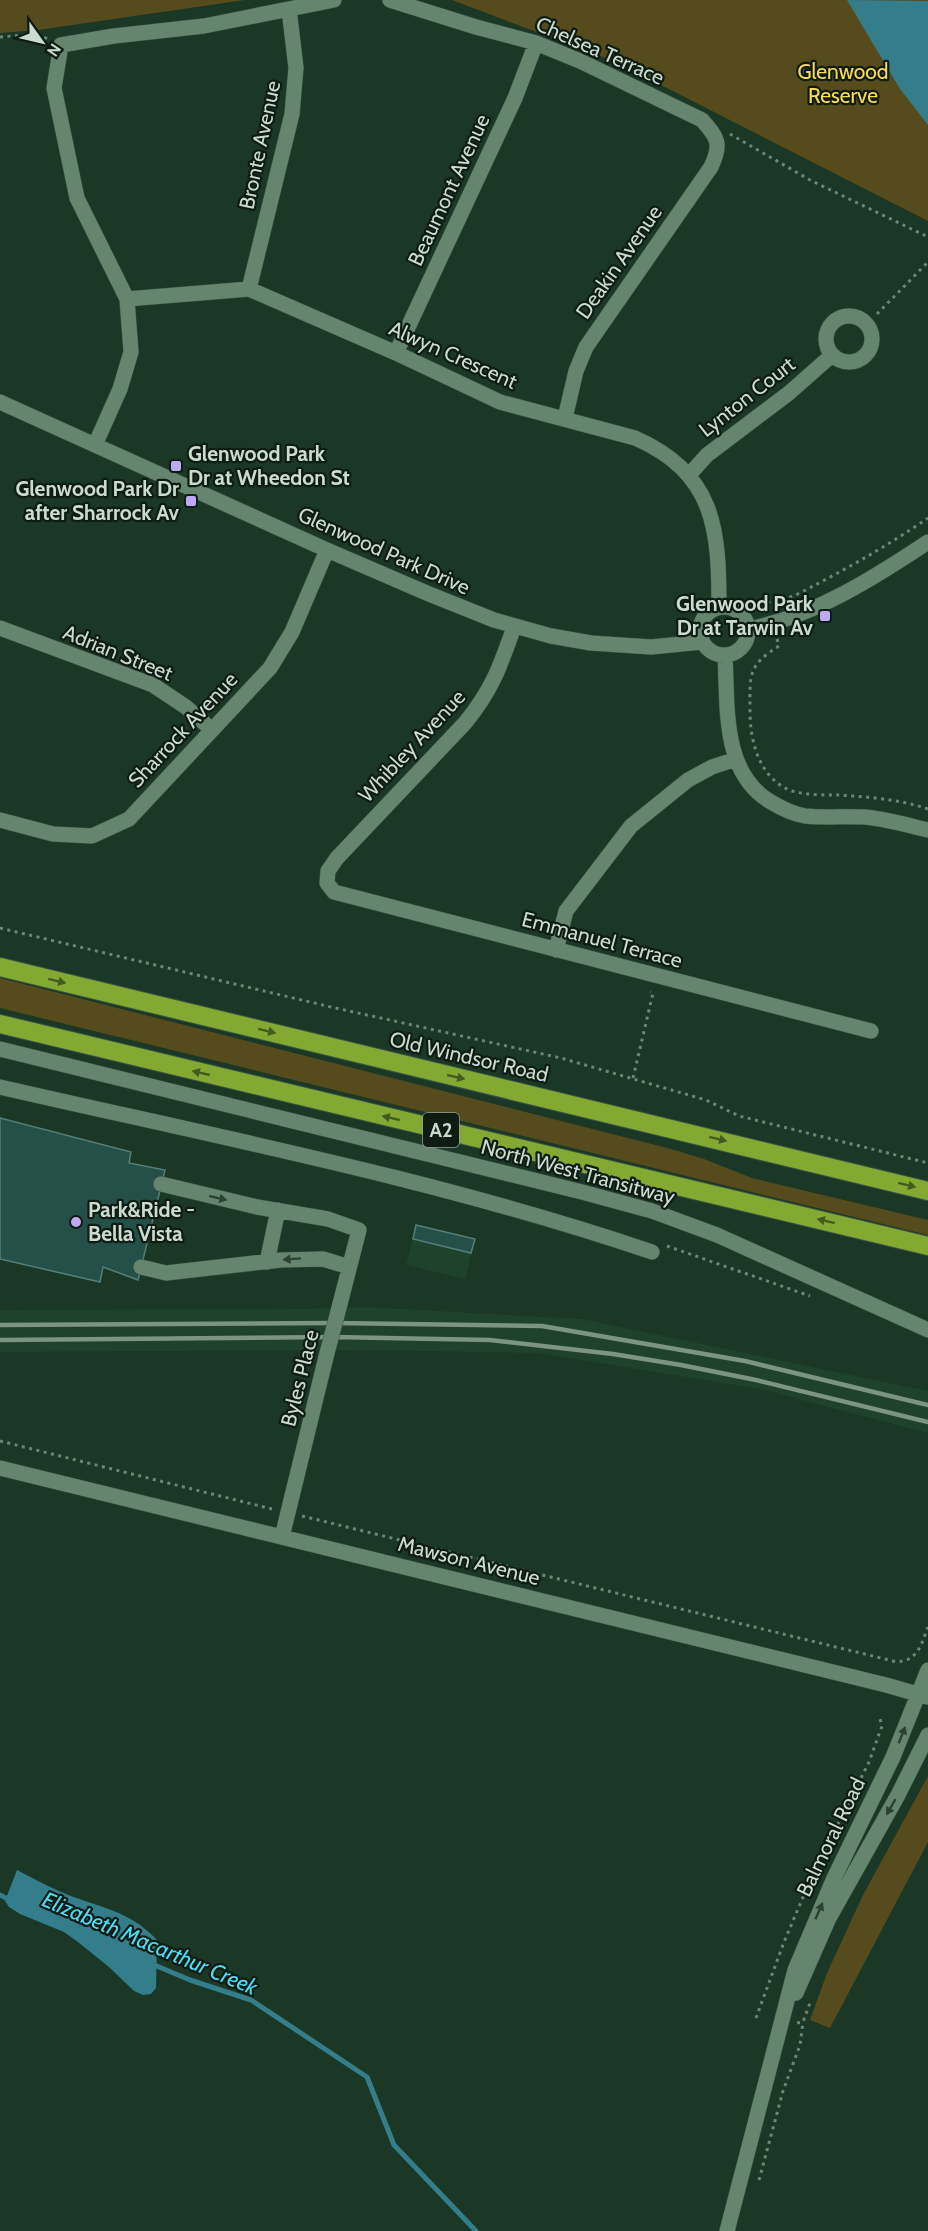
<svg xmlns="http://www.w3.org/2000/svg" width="928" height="2231" font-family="Cabin,sans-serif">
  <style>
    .built { fill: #1e422b }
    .green { fill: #554b1d }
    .water { fill: #347e8c }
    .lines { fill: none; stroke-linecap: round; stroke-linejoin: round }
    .stream { stroke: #347e8c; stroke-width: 5 }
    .building { fill: #25504a; stroke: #547f78; stroke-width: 1.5 }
    .minor-casing { stroke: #3a5444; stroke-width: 16 }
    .highway-casing { stroke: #3a5444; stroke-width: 20 }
    .path { stroke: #6e8676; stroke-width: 3; stroke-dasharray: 3 4.5; stroke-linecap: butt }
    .minor { stroke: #65856f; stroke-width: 15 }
    .highway { stroke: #83a933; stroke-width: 18 }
    .rail { stroke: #7d9384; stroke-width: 4.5 }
    .minor-bridge-casing { stroke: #3a5444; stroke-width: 16; stroke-linecap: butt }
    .minor-bridge { stroke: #65856f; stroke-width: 15 }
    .oneway { fill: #435b21 }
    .oneway2 { fill: #2d4133 }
    .poi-dot { fill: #bea9f4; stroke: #0f1c13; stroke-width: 2 }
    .labels { text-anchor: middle; stroke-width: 4.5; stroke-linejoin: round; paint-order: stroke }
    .shield { fill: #0f1c13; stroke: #92a297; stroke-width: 1.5 }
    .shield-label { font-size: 20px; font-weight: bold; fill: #cadbcf }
    .street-label { font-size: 21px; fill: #cadbcf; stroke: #0f1c13 }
    .park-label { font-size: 21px; fill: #f8db51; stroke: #0f1c13 }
    .poi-label { font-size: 21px; font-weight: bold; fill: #cadbcf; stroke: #0f1c13; text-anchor: start }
    .water-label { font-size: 22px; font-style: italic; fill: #4cdcf5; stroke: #0f1c13 }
  </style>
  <rect width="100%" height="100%" fill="#1a3825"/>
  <path class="built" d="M416,1225l59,14 -10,40 -59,-14z
    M366,1307l216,12 346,72v42l-168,-44 -221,-36 -181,-3 -358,2v-42l301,-1z"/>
  <path class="green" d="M0,0h245l-207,30 -38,3z
    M452,0h476v221l-312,-159z
    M0,978l671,171 33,10 48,19 176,42v15l-928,-227z
    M928,1776v66l-98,186 -20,-8 17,-47 36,-78z"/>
  <path class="water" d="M847,0l81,1v124l-28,-36z
    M17,1870c14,7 28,15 42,21 38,17 68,17 98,49l-1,48 -5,6 -8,1 -9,-4 -25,-24 -31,-25 -14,-10 -44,-18 -11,-7 -4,-6z"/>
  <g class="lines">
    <path class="stream" d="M0,1895l12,6
      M152,1964l38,16 61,20 116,77 27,68 82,86"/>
  </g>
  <path class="building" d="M0,1118l131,34 -2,11 36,7 -27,110 -35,-13 -3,15 -100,-23z
    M416,1225l59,14 -4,14 -58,-14z"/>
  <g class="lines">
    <defs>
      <path id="minor" d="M390,0l86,27 60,16 44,18 122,59c16,18 20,24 9,47l-125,180 -10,24 -11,47
        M249,289l43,-175 4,-46 -7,-59
        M127,299l122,-10 147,64 104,49 135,36c80,35 84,91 84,169
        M826 339a23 23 0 1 1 46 0a23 23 0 1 1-46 0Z
        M396,353l119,-255 21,-55
        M0,402l327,148 102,44 65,26 57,16 40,7 60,4 51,-5
        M95,445l25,-56 11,-37 -4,-53 -50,-101 -23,-110 7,-43 53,-9 90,-10 130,-26
        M689,475l18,-20 82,-62 43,-38
        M700 631a24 24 0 1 1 48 0a24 24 0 1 1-48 0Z
        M514,627c-14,40 -22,63 -49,96l-128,135 -9,13 -1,12 7,9 537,139
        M0,628l153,57 33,22 26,23
        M749,629c65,-13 125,-51 179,-87
        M725,656c3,49 -4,117 46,146 10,6 22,12 34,14 20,2 40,0 60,1 21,2 42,8 63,13
        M0,820l53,14 39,2 37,-17 141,-151 22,-36 35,-82
        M556,950l10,-39 65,-85 57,-46 24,-13 24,-8
        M0,1049l582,143 70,19 65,24 211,95
        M0,1087c218,50 440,93 652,165
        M161,1184l96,23 71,12 31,11 -19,74
        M267,1262l11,-52
        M141,1267l25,6 115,-13 42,-1 26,8
        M0,1468l886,217 42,12
        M282,1537l44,-180
        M796,1993l33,-75 69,-123 30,-60
        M727,2231l68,-261 39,-92 59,-121 35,-87"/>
      <path id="highway" d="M0,967l928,224
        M0,1024l928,222"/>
    </defs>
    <use href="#minor" class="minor-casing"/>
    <use href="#highway" class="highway-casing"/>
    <path class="path" d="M0,37l36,-3 12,5
      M730,134l80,46 118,57
      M877,314l51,-52
      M768,609l-1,-7c19,0 36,-11 52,-19 38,-20 74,-41 109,-65
      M777,639l2,7c-32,20 -29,29 -29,65 0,30 9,68 42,80 14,4 31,4 46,4 30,2 61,4 90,14
      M0,928l331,79 230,51 145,42 33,16 189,47
      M633,1078l20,-85 -3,-1
      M667,1246l143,50
      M0,1441l272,68
      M302,1516l591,145c24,3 28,-16 35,-34
      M756,2018l28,-76 28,-66 57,-114 13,-36 -3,-11
      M797,2023l6,-1 7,-19
      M759,2180l24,-89 17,-46 3,-23"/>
    <use href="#minor" class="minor"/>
    <use href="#highway" class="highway"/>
    <path class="rail" d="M0,1325l334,-2 208,3 203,35 183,44
      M0,1340l334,-3 156,3 123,14 68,11 75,15 172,42"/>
    <defs>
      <path id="minor-bridge" d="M326,1357l14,-53"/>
    </defs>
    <use href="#minor-bridge" class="minor-bridge-casing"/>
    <use href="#minor-bridge" class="minor-bridge"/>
  </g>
  <defs><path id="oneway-solid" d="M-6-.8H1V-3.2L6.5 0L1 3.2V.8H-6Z" transform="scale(1.5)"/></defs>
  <g class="oneway">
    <use href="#oneway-solid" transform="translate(57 981) rotate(14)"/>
    <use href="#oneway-solid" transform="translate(267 1031) rotate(14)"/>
    <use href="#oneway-solid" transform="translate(201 1073) rotate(-167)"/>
    <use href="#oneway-solid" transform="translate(456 1077) rotate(13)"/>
    <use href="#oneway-solid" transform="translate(391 1118) rotate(-167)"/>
    <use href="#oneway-solid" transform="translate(718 1139) rotate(14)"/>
    <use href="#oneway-solid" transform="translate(907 1185) rotate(14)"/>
    <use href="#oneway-solid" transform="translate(826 1221) rotate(-166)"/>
  </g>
  <g class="oneway2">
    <use href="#oneway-solid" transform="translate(218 1198) rotate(13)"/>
    <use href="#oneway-solid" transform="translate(292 1259) rotate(176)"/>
    <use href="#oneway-solid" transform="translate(902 1735) rotate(-68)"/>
    <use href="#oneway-solid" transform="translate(891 1807) rotate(120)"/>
    <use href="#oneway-solid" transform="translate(819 1911) rotate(-66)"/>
  </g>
  <g class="poi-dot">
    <rect x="170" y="460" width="12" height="12" rx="3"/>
    <rect x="185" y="495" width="12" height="12" rx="3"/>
    <rect x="819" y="610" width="12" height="12" rx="3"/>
    <circle cx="76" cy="1222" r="6"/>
  </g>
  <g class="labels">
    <rect class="shield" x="423" y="1113" width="36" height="34" rx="4.5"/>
    <g class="shield-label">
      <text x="441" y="1137">A2</text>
    </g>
    <g class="street-label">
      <text transform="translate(600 51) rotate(24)" y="7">Chelsea Terrace</text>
      <text transform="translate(260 145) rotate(-78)" y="7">Bronte Avenue</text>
      <text transform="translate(449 190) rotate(-65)" y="7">Beaumont Avenue</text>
      <text transform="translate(619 262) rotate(-55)" y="7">Deakin Avenue</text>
      <text transform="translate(453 355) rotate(24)" y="7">Alwyn Crescent</text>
      <text transform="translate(747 397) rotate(-38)" y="7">Lynton Court</text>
      <text transform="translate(384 551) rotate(24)" y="7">Glenwood Park Drive</text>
      <text transform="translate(118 653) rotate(22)" y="7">Adrian Street</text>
      <text transform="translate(183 730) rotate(-47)" y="7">Sharrock Avenue</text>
      <text transform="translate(412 746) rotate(-47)" y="7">Whibley Avenue</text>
      <text transform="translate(602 940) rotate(15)" y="7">Emmanuel Terrace</text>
      <text transform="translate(469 1057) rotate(13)" y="7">Old Windsor Road</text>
      <text transform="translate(578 1172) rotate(15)" y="7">North West Transitway</text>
      <text transform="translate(300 1378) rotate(-76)" y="7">Byles Place</text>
      <text transform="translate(469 1561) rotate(14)" y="7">Mawson Avenue</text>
      <text transform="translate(831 1837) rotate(-64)" y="7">Balmoral Road</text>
    </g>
    <g class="park-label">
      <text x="843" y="79">Glenwood<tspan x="843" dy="24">Reserve</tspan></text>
    </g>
    <g class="poi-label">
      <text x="188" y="461">Glenwood Park<tspan x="188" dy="24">Dr at Wheedon St</tspan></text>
      <text x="179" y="496" text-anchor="end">Glenwood Park Dr<tspan x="179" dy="24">after Sharrock Av</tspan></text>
      <text x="813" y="611" text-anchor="end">Glenwood Park<tspan x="813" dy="24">Dr at Tarwin Av</tspan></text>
      <text x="88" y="1217">Park&amp;Ride -<tspan x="88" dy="24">Bella Vista</tspan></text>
    </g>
    <g class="water-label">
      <text transform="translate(150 1943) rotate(23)" y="8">Elizabeth Macarthur Creek</text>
    </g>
  </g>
  <g transform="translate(42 42) rotate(124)" stroke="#0f1c13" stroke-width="4.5" paint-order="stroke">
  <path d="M0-4.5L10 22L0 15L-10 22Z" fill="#cadbcf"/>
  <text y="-9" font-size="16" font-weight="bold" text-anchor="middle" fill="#cadbcf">N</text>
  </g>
</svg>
